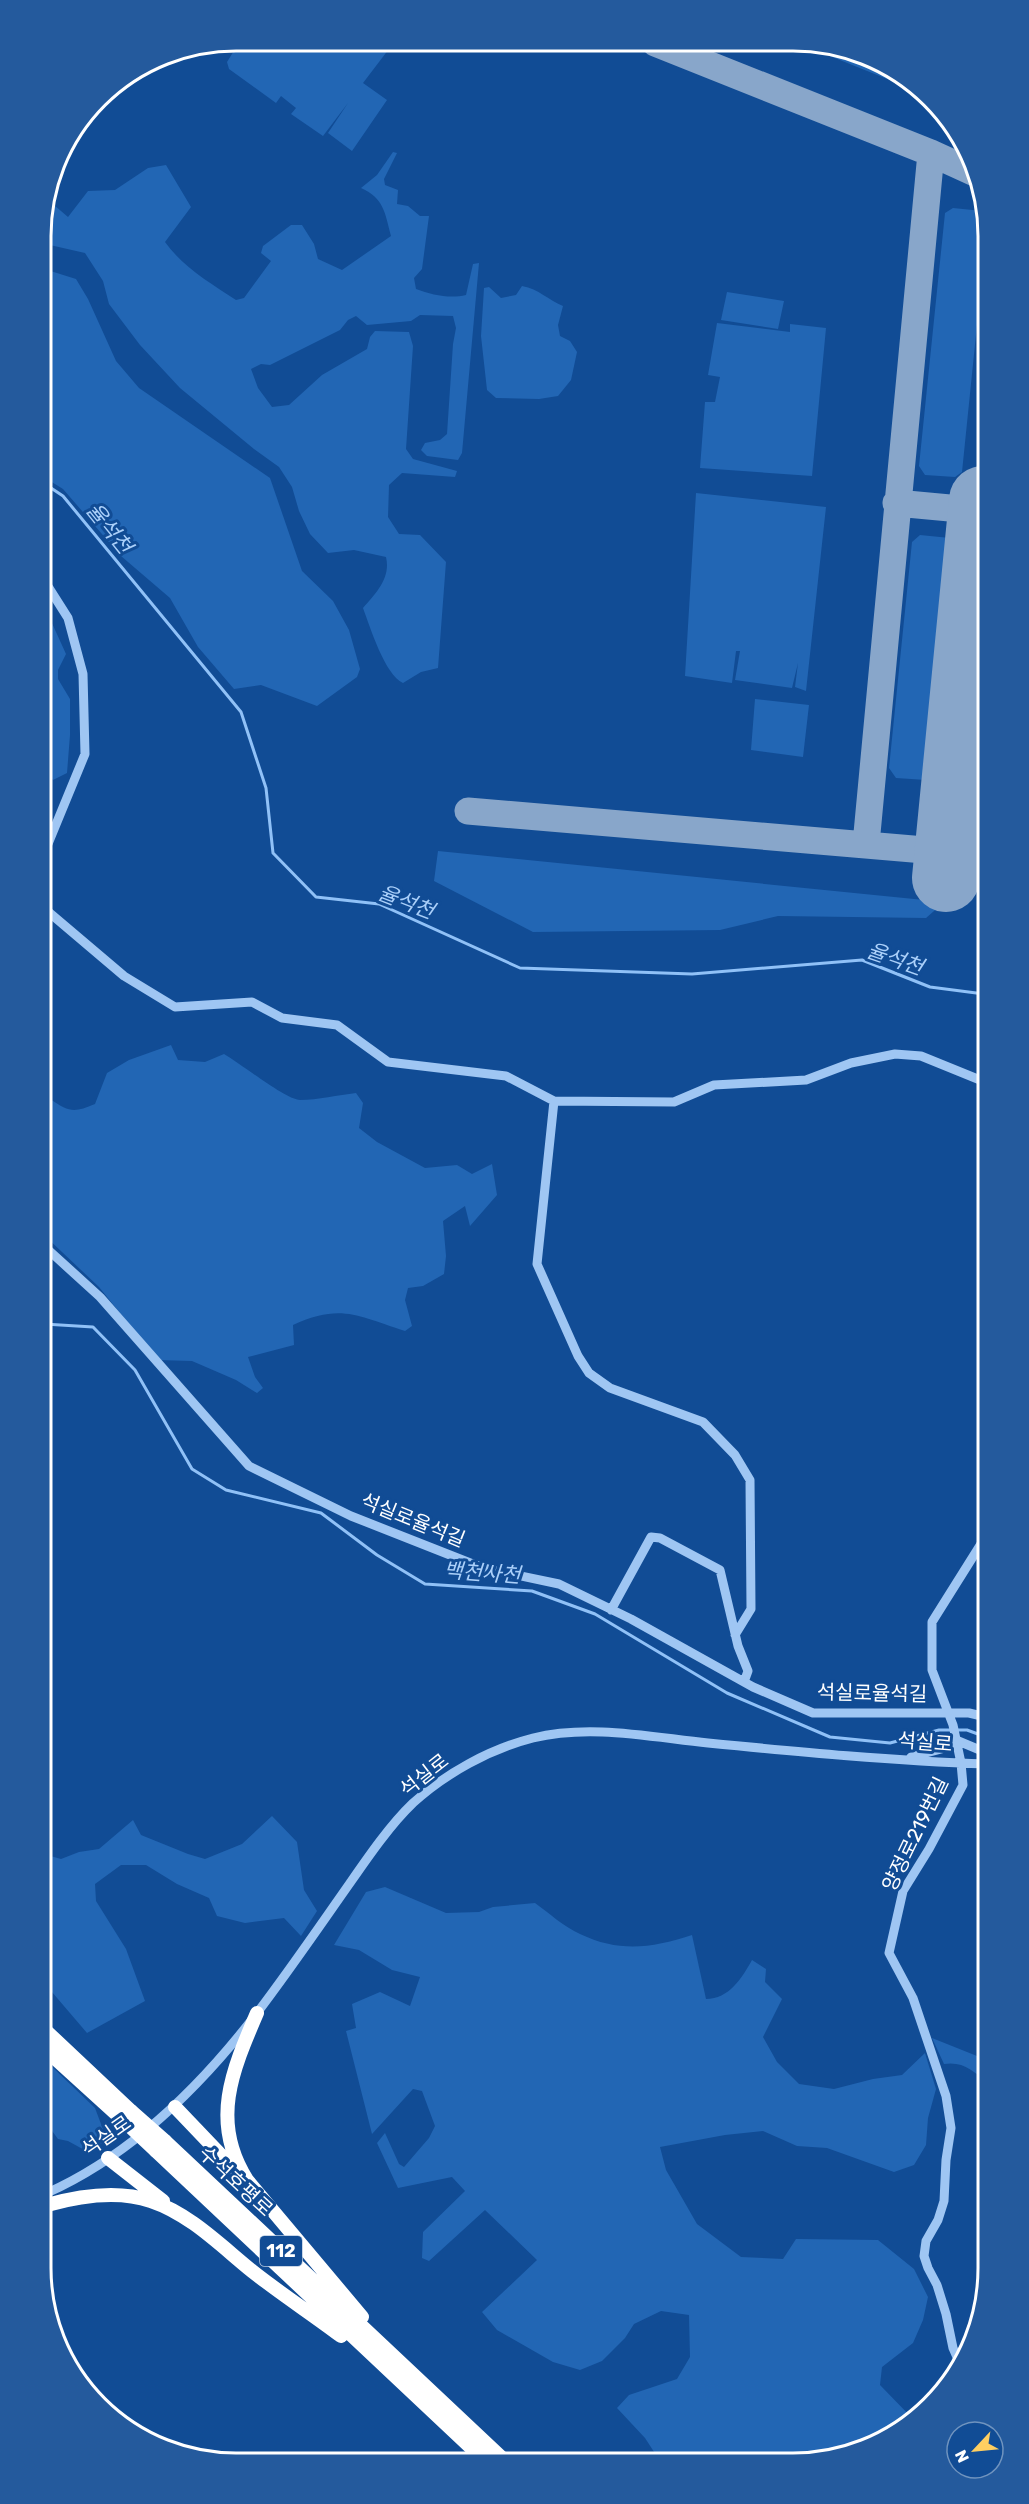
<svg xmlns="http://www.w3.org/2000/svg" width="1029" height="2504" font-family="Rubik,'Noto Sans KR',sans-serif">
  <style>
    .green { fill: #2266b4 }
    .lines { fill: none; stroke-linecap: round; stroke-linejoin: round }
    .stream { stroke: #90c1f7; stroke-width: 3 }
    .taxiway { stroke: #88a6ca; stroke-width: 27 }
    .runway { stroke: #88a6ca; stroke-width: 68 }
    .minor { stroke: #9fc6f3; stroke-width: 9 }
    .highway { stroke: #fff; stroke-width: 14 }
    .highway-bridge { stroke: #fff; stroke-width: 14 }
    .labels { text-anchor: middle; stroke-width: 6; stroke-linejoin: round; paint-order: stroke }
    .shield { fill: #114c95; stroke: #b8c9df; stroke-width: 1.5 }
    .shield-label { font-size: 18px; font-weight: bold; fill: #fff }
    .street-label { font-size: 20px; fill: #fff; stroke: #114c95 }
    .water-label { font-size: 21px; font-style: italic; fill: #abd0fa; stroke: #114c95 }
    .rim { fill: none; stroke: #fff; stroke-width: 3 }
  </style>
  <rect width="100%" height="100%" fill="#114c95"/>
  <path class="green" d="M240,41h155l-32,42 24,17 -35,51 -24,-18 20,-30 -25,33 -32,-22 5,-6 -15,-12 -5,7 -47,-34 -2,-7z
    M800,44h30l92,45 5,6z
    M393,152l4,1 -13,26 1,6 13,5 -1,14 11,2 12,10h9l-7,53 -8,9 2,11c16,6 34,10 50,6l7,-31 6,-1 -17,190 -4,7 -31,-4 -6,-6 4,-7 15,-3 7,-6 6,-90 3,-16 -3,-12 -33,-1 -9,6 -44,4 -11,-9 -8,4 -8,10 -70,35 -9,-1 -10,5 7,19 14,19 17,-2 33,-30 45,-26 3,-12 5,-6 34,1 4,14 -7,103 7,10 44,12 -2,6 -53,-4 -13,12 -1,32 11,17 21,1 26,27 -8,106 -17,4 -18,11c-18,-8 -33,-56 -40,-75 13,-15 28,-30 23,-51l-32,-7 -26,3 -18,-19 -11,-23 -7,-24 -13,-20 -25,-18 -74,-61 -40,-43 -31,-41 -6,-23 -18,-28 -44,-10v-20l6,-24 21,18 20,-26 27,-1 33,-22 18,-3 25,42 -26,35c18,25 45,41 71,58l8,-2 27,-37 -10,-8 2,-7 28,-21h11l12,19 4,15 24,11 49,-34c-6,-23 -7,-38 -30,-48l16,-13z
    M953,208l29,3v65l-20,196 -7,5 -30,-2 -6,-9 26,-253z
    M41,268l35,11 12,20 28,62 23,27 131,90 32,93 31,30 16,29 11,39 -3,8 -40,29 -56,-21 -27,4 -36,-42 -28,-49 -49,-42 -58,-67 -21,-13z
    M522,286c17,3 26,14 41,20l-5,19 2,11 10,5 7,11 -6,28 -13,16 -19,3 -43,-1 -9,-8 -6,-54 3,-48 5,-1 12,11 15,-3z
    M727,292l57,9 -6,28 -57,-9z
    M717,323l73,9v-8l36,4 -14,148 -112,-8 5,-66h10l5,-25 -12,-2z
    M696,493l130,14 -20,184 -11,-4 3,-24 -6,25 -57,-8 5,-29h-4l-4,32 -47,-7z
    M920,535l30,3 6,8 -23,227 -7,7 -30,-2 -7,-10 23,-226z
    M51,621l15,33 -8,16v9l12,20v36l-3,38 -14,7 -10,-11 -1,-142z
    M755,699l54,6 -6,52 -52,-7z
    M983,723l1,127 -34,47 -24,21 -148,-2 -58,14 -187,2 -99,-51 4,-30 506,51 26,-38z
    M171,1045l7,15 27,2 19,-8c16,9 62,46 76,46 18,0 38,-5 56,-7l7,10 -4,25 18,14 48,26 32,-3 15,9 20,-10 5,31 -27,31 -5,-20 -22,15 3,35 -2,18 -21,12 -15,2 -3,12 7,26 -7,5c-47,-15 -64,-28 -112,-6l1,20 -46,12 7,20 8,11 -6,5 -21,-13 -44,-19 -34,-1 -59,-73 -55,-52v-131l1,1 5,-6c19,13 24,14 45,5l12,-31 22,-13z
    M272,1816l25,26 7,48 13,21 -16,25 -17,-18 -39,5 -28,-7 -8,-18 -32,-14 -31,-19h-25l-26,19 1,17 30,48 19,52 -58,32 -41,-48v-133l1,3 14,4 18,-7 20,-3 34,-29 8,15 47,19 17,5 37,-15z
    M385,1887l61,26 33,-1 14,-5 42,-4c14,10 29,24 45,31 40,19 72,14 112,1l14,64c23,0 36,-21 46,-39l14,9 -1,13 17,17 -19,38 14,25 22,22 35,5 39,-10 29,-4 23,-22 11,36 -8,29 -2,27 -12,20 -20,7 -67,-24 -30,-2 -34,-15 -38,4 -65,12 6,23 31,54 44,33 42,2 13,-20 82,1 36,29 14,28 -5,23 -10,23 -31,24 -2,18 33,34 -22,18 -48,20 -185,1 -13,-20 -28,-30 12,-13 48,-16 13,-22 -1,-42 -28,-4 -27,13 -9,14 -23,23 -22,9 -27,-8 -56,-32 -15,-18 55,-52 -52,-50 -56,51 -7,-3 1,-26 42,-41 -13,-14 -54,11 -21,-45 8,-10 14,31 5,3 25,-29 6,-12 -13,-35 -9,-2 -41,45 -26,-103 10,-3 -4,-24 28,-12 30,14 10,-29 -28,-7 -33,-20 -25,-5 32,-53z
    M932,2038l55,22 1,24c-14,-13 -25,-23 -44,-20z
    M46,2061l49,47 12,32 -19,12 -20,-11 -10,-2 -11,-15z"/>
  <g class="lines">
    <path class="stream" d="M42,482l21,14 178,216 25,76 7,65 43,44 63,7 141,64 172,6 170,-14 68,27 54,7
      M44,1324l49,3 42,43 57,99 34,21 95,23 56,42 48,29 107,7 63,23 132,79 103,44 60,6 49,-13h28l19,7"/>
    <path class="taxiway" d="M655,43l276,110 46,21
      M896,503l86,8
      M468,811l480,41
      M866,844l65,-691"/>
    <path class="runway" d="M946,878l37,-378"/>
    <path class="minor" d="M42,577l26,41 15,56 2,80 -42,102
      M43,902l2,7 79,67 51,31 77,-5 30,16 55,7 51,37 118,14 48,25 120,1 40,-17 92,-5 45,-17 44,-9 26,2 64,26
      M554,1101l-17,163 41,92 11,17 21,15 93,34 32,33 15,25 1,129 -16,26
      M44,1246l56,51 149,169 102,50 132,52 76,16 72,35 122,68 60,26h156l17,4
      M611,1610l40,-73 9,1 60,32 18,76 10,25 -4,11
      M956,1740l31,13
      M911,1757l34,-9 11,-8
      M47,2193c85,-38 154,-107 210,-180 32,-42 62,-86 93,-130 18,-26 40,-58 63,-80 33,-30 77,-54 120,-65 57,-14 117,-1 175,5 92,9 186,18 279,21
      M960,2364l-7,-16 -7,-34 -9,-29 -9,-17 -4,-12 2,-15 12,-21 6,-19 2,-41 5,-32 -5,-32 -33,-98 -24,-45 14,-62 26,-42 34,-64 -2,-22 -8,-38 -21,-55v-48l54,-86"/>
    <path class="highway" d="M257,2013c-25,58 -47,109 -10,167l115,137
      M46,2031l85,80
      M46,2050l77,70
      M175,2107l63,66
      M165,2141l337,317
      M156,2151l327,308
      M108,2158l55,43
      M47,2205c32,-9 71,-15 104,-4 39,13 70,45 101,70 29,23 60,43 89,65"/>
    <path class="highway-bridge" d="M131,2111l34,30
      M123,2120l33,31"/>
  </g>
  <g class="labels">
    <rect class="shield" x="260" y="2236" width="42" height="30" rx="4.5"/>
    <g class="shield-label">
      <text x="281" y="2257">112</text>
    </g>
    <g class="street-label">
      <text transform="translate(413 1520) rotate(22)" y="7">석실로율석길</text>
      <text transform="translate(872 1693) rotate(1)" y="7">석실로율석길</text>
      <text transform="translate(925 1742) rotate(5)" y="7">석실로</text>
      <text transform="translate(424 1775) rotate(-38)" y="7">석실로</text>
      <text transform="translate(915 1834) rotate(-64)" y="7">양정로219번길</text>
      <text transform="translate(106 2136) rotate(-35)" y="7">석실로</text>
      <text transform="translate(236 2181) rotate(43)" y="7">수석호평로</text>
    </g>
    <g class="water-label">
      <text transform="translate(109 528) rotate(51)" y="7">율석천</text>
      <text transform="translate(406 902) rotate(21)" y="7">율석천</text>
      <text transform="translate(895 959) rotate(19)" y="7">율석천</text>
      <text transform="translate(482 1573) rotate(4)" y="7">백천사천</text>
    </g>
  </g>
  <path d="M0 0H1029V2504H0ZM236 51H793A185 185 0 0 1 978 236V2268A185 185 0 0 1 793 2453H236A185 185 0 0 1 51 2268V236A185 185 0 0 1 236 51Z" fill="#245a9d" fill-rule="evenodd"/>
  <path class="rim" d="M236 51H793A185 185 0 0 1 978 236V2268A185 185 0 0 1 793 2453H236A185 185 0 0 1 51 2268V236A185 185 0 0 1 236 51Z"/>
  <g transform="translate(975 2450) rotate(244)"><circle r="28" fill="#114c95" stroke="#7094bf" stroke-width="1.5"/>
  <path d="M0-4.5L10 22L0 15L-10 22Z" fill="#ffcf61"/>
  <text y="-9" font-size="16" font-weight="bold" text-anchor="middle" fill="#ffffff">N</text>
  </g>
</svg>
